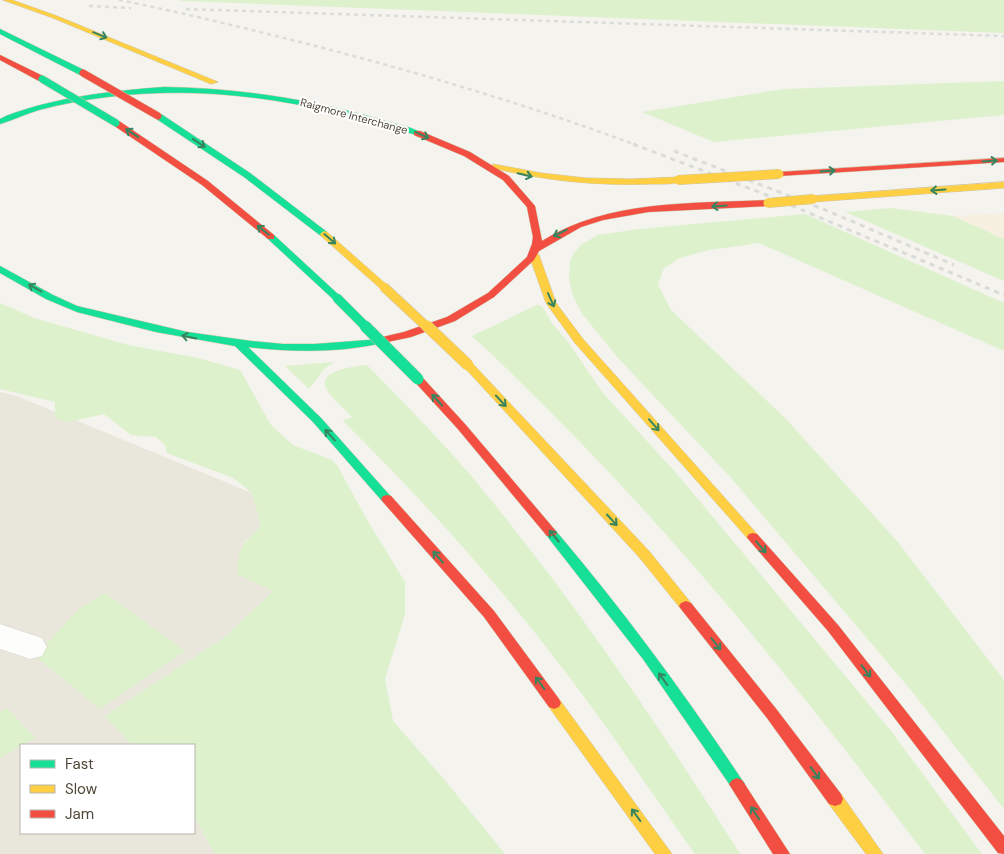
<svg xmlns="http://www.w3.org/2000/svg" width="1004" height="854" font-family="'DM Sans',sans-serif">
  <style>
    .residential { fill: #e9e6db }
    .commercial { fill: #f7f0e0 }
    .green { fill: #ddf1cc }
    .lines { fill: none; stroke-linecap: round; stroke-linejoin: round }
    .street-casing { stroke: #d2d1cb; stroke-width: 1 }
    .fast-casing { stroke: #cfc4a6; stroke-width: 1 }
    .slow-casing { stroke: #cfc4a6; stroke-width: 1 }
    .jam-casing { stroke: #cfc4a6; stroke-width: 1 }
    .street { fill: #fdfdfc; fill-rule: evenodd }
    .fast { fill: #16e098; fill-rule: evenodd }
    .slow { fill: #ffcf43; fill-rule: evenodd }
    .jam { fill: #f24e42; fill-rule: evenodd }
    .rail-far1 { stroke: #dbdbda; stroke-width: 2.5; stroke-dasharray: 4 4; stroke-linecap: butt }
    .rail { stroke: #dbdbda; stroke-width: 3; stroke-dasharray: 5 5; stroke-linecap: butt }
    .fast-bridge-far2-casing { stroke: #cfc4a6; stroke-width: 8; stroke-linecap: butt }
    .fast-bridge-far1-casing { stroke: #cfc4a6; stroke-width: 10; stroke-linecap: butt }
    .fast-bridge-casing { stroke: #cfc4a6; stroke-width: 12; stroke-linecap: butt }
    .slow-bridge-far1-casing { stroke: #cfc4a6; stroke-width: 10; stroke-linecap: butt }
    .slow-bridge-casing { stroke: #cfc4a6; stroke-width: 12; stroke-linecap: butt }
    .jam-bridge-casing { stroke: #cfc4a6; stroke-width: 8; stroke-linecap: butt }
    .fast-bridge-far2 { stroke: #16e098; stroke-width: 7 }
    .fast-bridge-far1 { stroke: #16e098; stroke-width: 9 }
    .fast-bridge { stroke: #16e098; stroke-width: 11 }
    .slow-bridge-far1 { stroke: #ffcf43; stroke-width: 9 }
    .slow-bridge { stroke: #ffcf43; stroke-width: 11 }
    .jam-bridge { stroke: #f24e42; stroke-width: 7 }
    .oneway { stroke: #37845e }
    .labels { text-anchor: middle; stroke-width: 4; stroke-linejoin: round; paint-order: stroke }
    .far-street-label { font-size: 11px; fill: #4d4737; stroke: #fff }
  </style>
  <rect width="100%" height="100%" fill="#f4f3ee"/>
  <path class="residential" d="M0,392l17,4 235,97 9,33 -17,16 30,49 -49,46 -120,79 27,29h-111v88h173v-16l21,37h-215z"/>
  <path class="commercial" d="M1004,213v26l-51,-23z"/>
  <path class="green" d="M177,0h827v33l-820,-32z
    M1004,81v34l-290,27 -72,-30 142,-23z
    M890,208l63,8 51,23v42l-159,-69z
    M805,214l199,89v48l-245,-108 -50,7 -29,8 -17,11 -5,16 13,25 114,108 112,123 107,139v129l-94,-120 -178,-210 -113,-120 -36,-44 -10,-19 -4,-17 1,-17 3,-8 9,-10 16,-9 41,-6z
    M0,303l34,15 94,27 70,13 42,12 31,55 22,20 39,15 5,5 29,53 39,64v32l-20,65 8,42 50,57 62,76h-290l-21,-37v-72h-62l-27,-29 120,-79 48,-46 -36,-17c1,-26 6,-31 24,-48l-9,-33 -19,-15 -66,-25 -2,-8 -9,-8 -25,-2 -27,-21 -36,8 -13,-4v-16l-55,-13z
    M537,305l5,1 9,16 17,20 35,51 75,82 213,256 91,123h-57c-138,-183 -284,-362 -453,-518z
    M334,362l-10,7 -15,20 -24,-23z
    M367,365c36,37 72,73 106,113 98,118 185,246 267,376h-45c-43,-60 -83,-121 -128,-180 -68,-90 -143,-173 -224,-253l9,-4c-7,-8 -19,-17 -25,-27 -12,-20 29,-24 40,-25z
    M105,593l80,58 -85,58 -65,-53 44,-47z
    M7,708l28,30 -35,20v-46z"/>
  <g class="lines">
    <defs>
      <path id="street" d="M0,624l42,14 5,9 -5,9 -12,3 -30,-10z"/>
      <path id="fast" d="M0,29l86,42 1,2 -7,2 -80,-41z
        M164,87c74,1 146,12 218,33 11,4 29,6 39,13l-4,2c-29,-7 -58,-17 -88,-24 -96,-22 -194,-26 -290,-1 -13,4 -26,10 -39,14v-5l6,-3c50,-19 105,-25 158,-29z
        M155,114h6l89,59 77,59v4h-6l-77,-59 -89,-59z
        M271,234l3,1 66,61 2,2 -2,2h-6l-66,-61 -2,-2z
        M0,266l53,29 24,11 110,26 64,9 32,3h32l67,-5 1,2 -1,2c-43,10 -91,9 -134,4l73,71 72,81 -6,4 -4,-1 -70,-80 -78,-76 -79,-14 -79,-20 -31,-13 -46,-26z
        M551,529l4,1c68,80 129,163 187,250l3,4 -3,4 -5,2 -5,-2 -89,-129 -96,-123 -2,-3 2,-3z"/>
      <path id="slow" d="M3,0h9l45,16 161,66 -7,2 -158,-66z
        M493,164l48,9 45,5 46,1 46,-2 4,3c-6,5 -21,4 -29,4 -55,2 -107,-3 -160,-16z
        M1004,182v6l-191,14 -4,-3 4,-3z
        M324,231l3,1 60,53 2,2 -2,2h-6l-60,-53 -1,-2z
        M534,252l5,3 17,48 27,36 174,195 2,3 -2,3h-8l-174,-197 -29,-40 -17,-48z
        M468,362l4,1 177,188 42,52 2,3 -2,3h-10l-42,-52 -175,-190 -1,-2 1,-2z
        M554,697l5,2 113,155h-17l-106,-147 -2,-4 2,-4z
        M835,792l6,2 42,60h-17l-37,-50 -2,-5 2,-5z"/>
      <path id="jam" d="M0,55l45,22 1,2 -7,2 -39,-21z
        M113,121h6l89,60 66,54v4h-6l-66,-54 -89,-60z
        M414,131h6l50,21 39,24 26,30 7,35c68,-42 149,-37 226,-41l4,3 -4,3 -120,6 -45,8 -22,7 -42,24 -5,9 -40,37 -39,24 -44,16 -33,7 -4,-1 -1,-2 1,-2 30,-7 43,-15 41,-24 39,-36 5,-13 1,-7 -6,-30 -24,-27 -39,-24 -50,-21z
        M1004,158v4l-225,14 -4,-2 4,-2z
        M418,376l4,1 43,47 90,106 2,3 -2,3h-8l-90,-108 -43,-47 -1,-2z
        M387,495l4,1 103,115 65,88 2,4 -2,4 -5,2 -5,-2 -65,-90 -101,-115 -2,-3 2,-3z
        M753,533l4,1 81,91 166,211v18l-6,-1 -170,-222 -79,-91 -2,-3 2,-3z
        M686,601l5,2 86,107 64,84 2,5 -2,5 -6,2 -6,-2 -62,-86 -86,-109 -2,-3 2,-3z
        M737,778l5,2 48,74h-17l-44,-70 3,-4z"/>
    </defs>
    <use href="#street" class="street-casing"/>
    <use href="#fast" class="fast-casing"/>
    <use href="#slow" class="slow-casing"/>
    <use href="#jam" class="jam-casing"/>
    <use href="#street" class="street"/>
    <use href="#fast" class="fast"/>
    <use href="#slow" class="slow"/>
    <use href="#jam" class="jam"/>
    <path class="rail-far1" d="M119,0c61,12 121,27 181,42 113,29 226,62 336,103
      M89,6l42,2
      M186,9l818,27"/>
    <path class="rail" d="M633,144l131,50 240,101
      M674,151l154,60 126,54"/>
    <defs>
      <path id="fast-bridge-far2" d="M42,79l74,44"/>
      <path id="fast-bridge-far1" d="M337,298l30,30"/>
      <path id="fast-bridge" d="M365,326l53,53"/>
      <path id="slow-bridge-far1" d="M678,180l101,-6
        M768,203l45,-4
        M384,287l44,41"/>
      <path id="slow-bridge" d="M427,326l41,39"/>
      <path id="jam-bridge" d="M83,73l75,43"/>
    </defs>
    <use href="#fast-bridge-far2" class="fast-bridge-far2-casing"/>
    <use href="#fast-bridge-far1" class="fast-bridge-far1-casing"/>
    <use href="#fast-bridge" class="fast-bridge-casing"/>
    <use href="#slow-bridge-far1" class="slow-bridge-far1-casing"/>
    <use href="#slow-bridge" class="slow-bridge-casing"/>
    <use href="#jam-bridge" class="jam-bridge-casing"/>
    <use href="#fast-bridge-far2" class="fast-bridge-far2"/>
    <use href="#fast-bridge-far1" class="fast-bridge-far1"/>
    <use href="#fast-bridge" class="fast-bridge"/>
    <use href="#slow-bridge-far1" class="slow-bridge-far1"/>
    <use href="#slow-bridge" class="slow-bridge"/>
    <use href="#jam-bridge" class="jam-bridge"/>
  </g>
  <defs><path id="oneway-shaft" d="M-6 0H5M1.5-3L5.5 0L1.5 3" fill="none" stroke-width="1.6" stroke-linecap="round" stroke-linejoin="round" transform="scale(1.25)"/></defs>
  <g class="oneway">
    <use href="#oneway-shaft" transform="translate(100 35) rotate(22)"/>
    <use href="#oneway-shaft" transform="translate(132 133) rotate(-147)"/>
    <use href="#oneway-shaft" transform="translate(422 135) rotate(24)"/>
    <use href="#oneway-shaft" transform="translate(199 143) rotate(34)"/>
    <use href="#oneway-shaft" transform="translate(990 161) rotate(-4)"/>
    <use href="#oneway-shaft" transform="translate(828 171) rotate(-4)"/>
    <use href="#oneway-shaft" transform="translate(525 175) rotate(13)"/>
    <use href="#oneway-shaft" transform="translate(938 190) rotate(176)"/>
    <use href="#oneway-shaft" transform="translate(719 206) rotate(176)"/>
    <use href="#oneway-shaft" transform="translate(263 230) rotate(-141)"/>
    <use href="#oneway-shaft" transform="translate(560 233) rotate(154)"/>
    <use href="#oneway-shaft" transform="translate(330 239) rotate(41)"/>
    <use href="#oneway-shaft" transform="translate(35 288) rotate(-151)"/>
    <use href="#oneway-shaft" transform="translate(551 300) rotate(66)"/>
    <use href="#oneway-shaft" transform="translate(189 337) rotate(-169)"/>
    <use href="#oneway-shaft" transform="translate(437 400) rotate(-133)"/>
    <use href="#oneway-shaft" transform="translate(501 401) rotate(47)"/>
    <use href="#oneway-shaft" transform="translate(654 425) rotate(49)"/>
    <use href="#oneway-shaft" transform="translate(330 435) rotate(-132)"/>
    <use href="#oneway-shaft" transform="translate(612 520) rotate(47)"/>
    <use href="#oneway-shaft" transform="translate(554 536) rotate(-130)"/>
    <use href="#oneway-shaft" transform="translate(761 547) rotate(49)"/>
    <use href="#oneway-shaft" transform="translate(438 557) rotate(-131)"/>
    <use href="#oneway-shaft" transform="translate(716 644) rotate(51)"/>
    <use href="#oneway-shaft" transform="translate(866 671) rotate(52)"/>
    <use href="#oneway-shaft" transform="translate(663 679) rotate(-126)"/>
    <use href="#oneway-shaft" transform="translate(540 683) rotate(-126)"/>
    <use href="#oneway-shaft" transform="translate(815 773) rotate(54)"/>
    <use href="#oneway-shaft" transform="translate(755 813) rotate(-123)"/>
    <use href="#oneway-shaft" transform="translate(636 815) rotate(-126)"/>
  </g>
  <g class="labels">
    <g class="far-street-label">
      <text transform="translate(354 116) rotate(15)" y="4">Raigmore Interchange</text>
    </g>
  </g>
  <rect x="20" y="744" width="175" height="90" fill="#ffffff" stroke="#b8b5af"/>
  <rect x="30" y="760" width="25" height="8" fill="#16e098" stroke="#b8b5af"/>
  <text x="65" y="769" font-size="15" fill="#4d4737">Fast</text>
  <rect x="30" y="785" width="25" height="8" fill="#ffcf43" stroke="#b8b5af"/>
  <text x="65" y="794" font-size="15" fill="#4d4737">Slow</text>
  <rect x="30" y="810" width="25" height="8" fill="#f24e42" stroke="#b8b5af"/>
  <text x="65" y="819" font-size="15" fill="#4d4737">Jam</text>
</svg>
